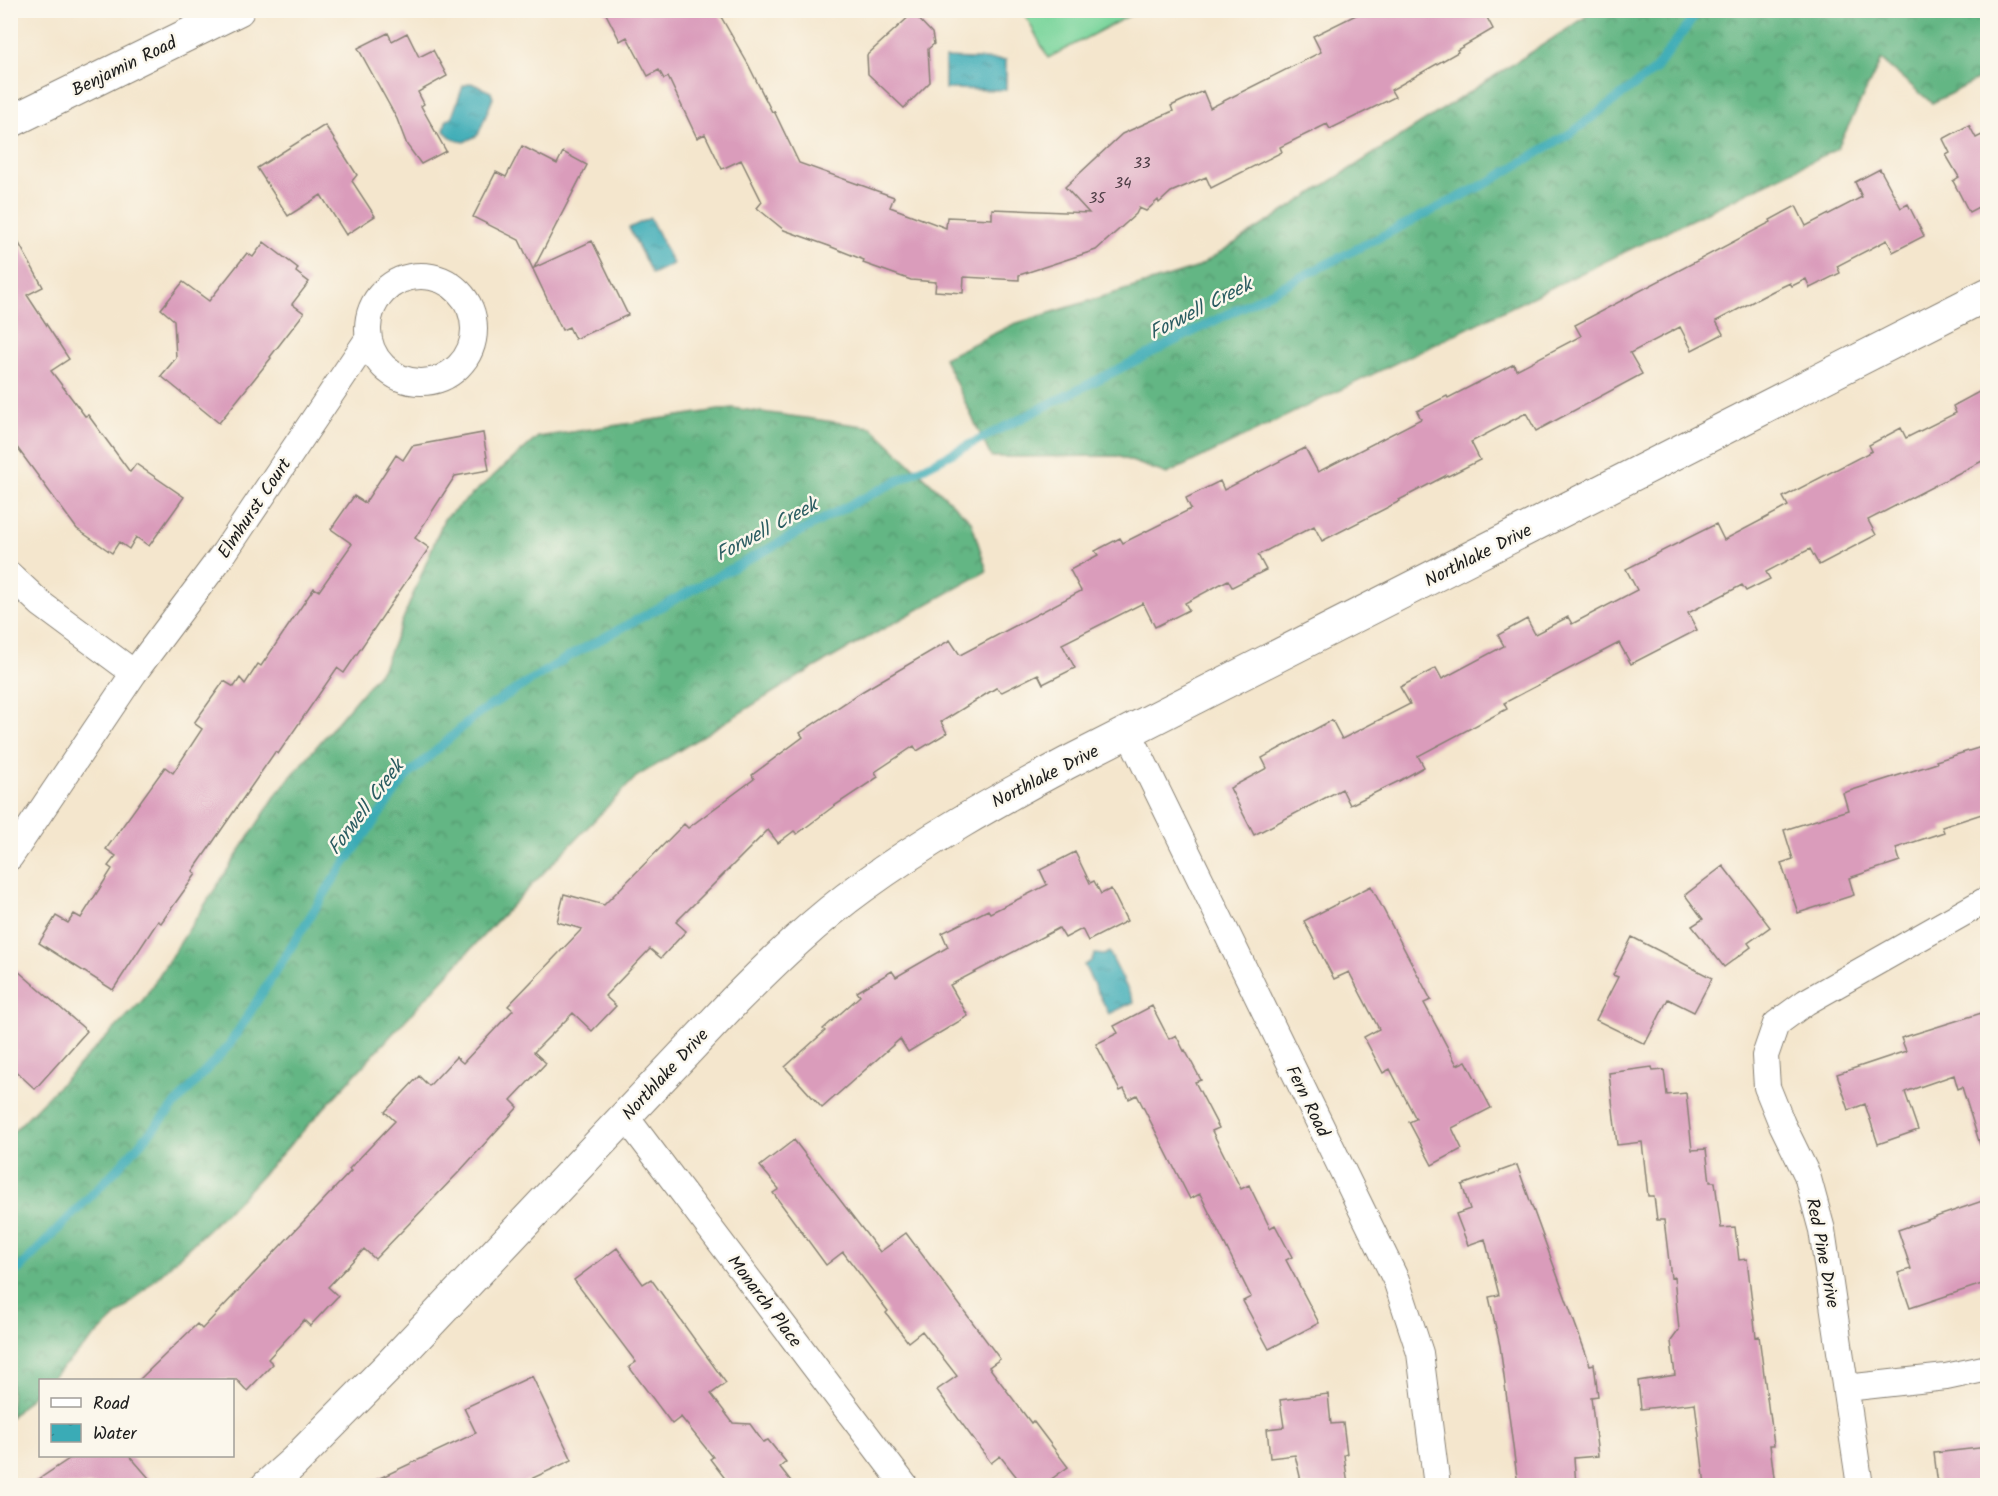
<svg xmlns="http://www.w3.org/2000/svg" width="1998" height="1496" font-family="Kalam,sans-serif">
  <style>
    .forest { fill: url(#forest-crowns); stroke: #406950; stroke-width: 1.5 }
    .garden { fill: #7ad59c; stroke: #4b785c; stroke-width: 1.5 }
    .water { fill: url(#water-ripples); stroke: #2b6469; stroke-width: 1.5 }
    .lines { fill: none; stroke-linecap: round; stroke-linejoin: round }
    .stream { stroke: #3aabb6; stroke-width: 9 }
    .building { fill: #da9cbb }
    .minor-casing { stroke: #888174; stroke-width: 28 }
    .tertiary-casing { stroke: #888174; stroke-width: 34 }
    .minor { stroke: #fff; stroke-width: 26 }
    .tertiary { stroke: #fff; stroke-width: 32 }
    .labels { text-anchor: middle; stroke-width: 5; stroke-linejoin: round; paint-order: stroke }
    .number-label { font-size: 15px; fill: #4c3c44 }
    .street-label { font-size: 18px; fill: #1c1c1c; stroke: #fbf7ec }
    .water-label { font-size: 20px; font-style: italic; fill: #2a5c61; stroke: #fbf7ec }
  </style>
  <defs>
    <pattern id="forest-crowns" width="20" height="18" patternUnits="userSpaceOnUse" patternTransform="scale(1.5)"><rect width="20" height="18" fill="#63b684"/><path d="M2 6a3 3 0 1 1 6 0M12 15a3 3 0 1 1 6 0" fill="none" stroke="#51936b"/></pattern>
    <pattern id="water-ripples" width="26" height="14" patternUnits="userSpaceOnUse" patternTransform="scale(1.5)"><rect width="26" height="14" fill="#3aabb6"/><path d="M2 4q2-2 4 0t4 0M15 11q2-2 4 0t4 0" fill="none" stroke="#308a93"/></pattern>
  </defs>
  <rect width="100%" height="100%" fill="#fbf7ec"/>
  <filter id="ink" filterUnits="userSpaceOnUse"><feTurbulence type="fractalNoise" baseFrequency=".0167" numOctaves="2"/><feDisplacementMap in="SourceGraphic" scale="12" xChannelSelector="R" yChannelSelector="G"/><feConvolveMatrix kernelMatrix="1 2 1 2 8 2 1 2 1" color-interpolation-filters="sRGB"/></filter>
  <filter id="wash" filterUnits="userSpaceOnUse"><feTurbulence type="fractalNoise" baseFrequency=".008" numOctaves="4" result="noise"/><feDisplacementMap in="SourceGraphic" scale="24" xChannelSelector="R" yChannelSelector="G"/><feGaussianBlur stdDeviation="1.35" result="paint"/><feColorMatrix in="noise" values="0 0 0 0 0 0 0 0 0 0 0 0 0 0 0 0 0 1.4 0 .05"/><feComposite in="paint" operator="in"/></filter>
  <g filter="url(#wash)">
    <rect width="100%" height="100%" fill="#f4e6cd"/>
    <path class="forest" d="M1590,11h397v64l-55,28 -51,-43 -44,89 -670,325 -50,-18 -126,1 -47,-99 70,-34 182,-56 387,-249z
      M732,408l139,19 100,94 16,50 -184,103 -167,103 -141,146 -254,275 -192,182h-9v8l-29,29v-283l132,-134 135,-208 105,-124 61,-149 94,-82z"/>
    <path class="garden" d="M1023,11h115l-90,47z"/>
    <path class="water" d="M945,58l61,2v30l-61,-1z
      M471,83l20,9 2,6 -15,37 -14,7 -11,-3 -9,-8 2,-10 6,-4 11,-31z
      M650,218l23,46 -21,10 -23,-46z
      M1109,952l25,50 -25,12 -25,-49 6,-3 5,-8 9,1z"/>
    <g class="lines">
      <path class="stream" d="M10,1274l9,-5 97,-99 114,-126 105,-167 70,-99 72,-64 91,-57 274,-148 649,-328 83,-50 81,-61 44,-60"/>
    </g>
    <g id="blocks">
      <path class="building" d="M604,10h113l31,54 24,48 2,-1 25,52 95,34 -4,10 56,21 1,-11 45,2v-10l97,4 -24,-26 57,-53 51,-23 -2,-5 32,-15 7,17 111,-56 -8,-16 53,-26h117l10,19 -36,21 1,2 -67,38 4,7 -65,32 -3,-5 -47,23 2,5 -71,36 -5,-11 -35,15 -12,11 -1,-3 -12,11 -7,-3 -3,6 -40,36 -77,25v5l-55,-3 -1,16 -28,-2 1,-9 -25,-2 -48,-17 1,-3 -35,-14 -45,-16 -27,-22 5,-6 -21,-42 -19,9 -17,-35 -8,4 -29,-61 -4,2 -5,-9 -11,6 -21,-39 -7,4z
        M913,13l19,20 2,11 -6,5 2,33 -26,26 -36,-34 -1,-19z
        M388,33l4,8 15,-8 12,24 14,-7 14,26 -29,16 6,12 -3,2 25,45 -25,13 -14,-19 -10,-26 -39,-71z
        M325,125l32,50 -5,6 23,35 -29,19 -25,-40 -33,21 -31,-48z
        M1969,125l7,13 12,-6v70l-19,10 -16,-31 6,-4 -13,-22 4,-2 -7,-14z
        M522,146l35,18 6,-12 24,13 -53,103 58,-27 36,74 -53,24 -6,-12 -7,3 -43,-90 -46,-23 23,-45 10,5z
        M1880,169l21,39 7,-4 16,32 -31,16 -6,-12 -50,26 3,7 -30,15 -4,-9 -14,7 -2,-3 -17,8 -57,30 7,13 -31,16 -12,-23 -50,26 12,21 -106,57 -10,-18 -55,29 9,18 -32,16 -1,-1 -48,25 1,1 -78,40 -8,-15 -56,29 8,15 -34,17 -4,-7 -43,23 4,7 -34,17 -12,-24 -81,41 13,24 -32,16 -5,-10 -36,18 -6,-4 -55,34 6,11 -30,18 -3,-5 -39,26 3,5 -44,29 -37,28 -3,-3 -16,12 -10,-13 -92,92 10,9 -25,27 -11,-9 -45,47 11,10 -24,25 -19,-18 -39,39 12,11 -35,37 7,7 -59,65 -84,87 -11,-10 -36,38 10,9 -28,30 -6,-6 -36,39 5,5 -26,27 -10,-11h-98l58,-56 5,5 149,-158 -2,-2 46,-48 -10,-9 34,-36 10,10 27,-29 7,6 50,-53 -5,-4 74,-77 -25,-7 7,-28 40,11 80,-81 4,4 66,-49 -2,-4 51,-38 -3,-4 63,-42 87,-51 10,15 121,-64 -11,-21 28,-15 -3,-4 25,-13 3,5 68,-34 -5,-11 34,-17 4,9 81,-42 13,24 103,-53 -4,-8 30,-15 1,2 66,-34 2,6 65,-34 -6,-11 196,-103 -1,-2 26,-14 10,20 56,-29 -7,-15z
        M10,227l33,60 -16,8 42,64 -18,12 34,45 3,-1 42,57 6,-8 48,33 -35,49 -13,-9 -7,12 -10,-7 -7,11 -35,-24 -67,-91z
        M264,242l34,26 -2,4 13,10 -17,22 12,9 -34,44 1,1 -52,65 -58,-47 15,-18 -2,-38 -13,-11 22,-27 26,19 38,-48 6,4z
        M1988,387v71l-120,62 8,15 -57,30 -9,-16 -44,23 4,7 -24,12 -4,-6 -54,28 9,17 -66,34 -12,-21 -115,60 3,6 -89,47 6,11 -25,14 -49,24 -8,-16 -88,46 -24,-47 37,-20 -5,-10 70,-38 10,19 68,-35 -10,-17 36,-19 6,11 62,-33 -6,-11 29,-16 8,15 33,-17 4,7 65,-34 -11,-21 90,-45 8,16 64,-34 -5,-9 89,-46 -3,-6 32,-17 5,10 50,-25 -3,-7z
        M483,433l6,37 -34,6 -40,62 14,10 -85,125 -7,-5 -59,86 -3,-2 -82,119 3,3 -35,49 -3,-2 -45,69 -74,-47 17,-27 12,7 6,-9 7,4 31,-49 -4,-3 8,-10 -10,-7 59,-82 8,6 29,-44 -8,-6 30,-42 10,6 6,-9 5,6 13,-20 3,2 53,-78 5,3 33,-47 -21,-15 23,-33 11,7 31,-48 7,5 9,-14z
        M1988,745v67l-46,15 2,5 -48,16 4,13 -51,17 5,17 -56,18 -17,-50 12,-4 -9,-29 64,-20 -5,-17 94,-30 -1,-2z
        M1075,852l15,31 4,-2 7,13 10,-5 16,32 -39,20 -6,-12 -17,9 -6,-10 -109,57 18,31 -60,36 -8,-13 -78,69 -37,-41 40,-36 -2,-2 37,-33 -3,-4 35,-21 4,6 52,-30 -6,-14 46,-23 2,3 57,-28 -7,-15z
        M1723,866l47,61 -22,16 3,4 -27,20 -32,-41 11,-7 -18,-24z
        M1371,886l60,114 -7,3 33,62 9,-4 25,47 -39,20 10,21 -30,16 -23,-43 7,-3 -26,-50 -7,4 -19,-36 15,-8 -30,-57 -15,7 -30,-58z
        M1632,937l80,41 -18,34 -26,-13 -23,45 -49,-24 22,-43 -5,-2z
        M10,964l77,67 -52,58 -25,-23z
        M1152,1006l17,33 7,-4 8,16 1,-1 16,30 -6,2 24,46 -7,3 29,58 8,-4 21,43 5,-3 17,32 -6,3 33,63 -50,26 -26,-48 8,-4 -51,-103 -10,5 -53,-104 -8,4 -5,-10 -4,2 -24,-47 22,-11 -4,-7z
        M1988,1011v139l-6,1 -20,-64 -4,2 -4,-14 -49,17 13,38 -40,14 -13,-40 -16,6 -12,-36 69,-23 -5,-13z
        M1652,1067l1,4 11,-1 3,25 19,-2 6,57 14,-1 4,33h5l6,46 14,-1 4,33 8,-1 9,78 3,-1 10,77h1l4,32h-4l5,40h-70l-10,-82 -54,6 -3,-28 37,-6 -4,-34 8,-11 -5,-53 -3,1 -7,-58h-7l-3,-24h-6l-6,-54 -25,3 -8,-72z
        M794,1140l86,112 26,-19 94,126 -11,8 42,56 2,-2 35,46 -25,18h-20l-23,-29 -9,7 -54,-73 20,-14 -35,-45 -14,11 -22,-29 2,-2 -45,-59 -17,13 -53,-72 6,-4 -19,-23z
        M1517,1165l73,200 4,-1 4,32 -7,1 7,59 -24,2 2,27h-58l-18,-139 -11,-49 10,-2 -14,-56 -17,6 -12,-31 14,-5 -8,-24z
        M1988,1199v83l-78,26 -12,-35 13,-4 -13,-39z
        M617,1248l26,36 8,-5 75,104 -15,11 22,29 17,1 13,18 5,-2 18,22 -6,5 14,18h-64l-20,-26 3,-2 -32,-40 -9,7 -43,-57 7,-5 -62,-82z
        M532,1376l40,84 -54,25h-153l111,-52 -12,-25z
        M1328,1394l3,30 12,-1 4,31 -3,1 4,30h-46l-7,-30 -25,3 -3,-29 17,-2 -4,-27z
        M1988,1447v38h-50l-4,-32z
        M75,1455h54l26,30h-125z"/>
    </g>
  </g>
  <g filter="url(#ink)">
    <use href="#blocks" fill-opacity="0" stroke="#888174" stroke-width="1.5"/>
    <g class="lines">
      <defs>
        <path id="minor" d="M368 329a53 53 0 1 1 106 0a53 53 0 1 1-106 0Z
          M10,575l31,29 93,69 -124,184
          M134,673l90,-120 144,-214
          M1129,733l267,547 24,73 17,133
          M625,1116l280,370
          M1846,1388l100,-11 42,-9
          M1860,1486l-38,-256 -15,-55 -25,-51 -15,-37 -2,-31 11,-32 30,-22 182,-103"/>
        <path id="tertiary" d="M10,122l228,-112
          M267,1486l27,-24 93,-94 348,-368c40,-40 81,-80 127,-113 64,-47 134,-86 205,-124l921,-469"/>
      </defs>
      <use href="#minor" class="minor-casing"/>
      <use href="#tertiary" class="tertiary-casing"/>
      <use href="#minor" class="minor"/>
      <use href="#tertiary" class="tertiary"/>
    </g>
  </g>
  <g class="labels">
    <g class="number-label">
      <text x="1142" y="168">33</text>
      <text x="1123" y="188">34</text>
      <text x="1097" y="203">35</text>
    </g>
    <g class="street-label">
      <text transform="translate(124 66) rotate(-26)" y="6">Benjamin Road</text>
      <text transform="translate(254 508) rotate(-56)" y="6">Elmhurst Court</text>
      <text transform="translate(1478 555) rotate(-27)" y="6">Northlake Drive</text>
      <text transform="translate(1045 776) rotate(-27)" y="6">Northlake Drive</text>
      <text transform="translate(665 1074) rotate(-47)" y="6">Northlake Drive</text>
      <text transform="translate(1308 1101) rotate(64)" y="6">Fern Road</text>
      <text transform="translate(1823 1253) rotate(79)" y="6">Red Pine Drive</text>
      <text transform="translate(765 1301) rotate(53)" y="6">Monarch Place</text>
    </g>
    <g class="water-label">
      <text transform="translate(1200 308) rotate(-27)" y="7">Forwell Creek</text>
      <text transform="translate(766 529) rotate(-28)" y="7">Forwell Creek</text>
      <text transform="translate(365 807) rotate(-53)" y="7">Forwell Creek</text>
    </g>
  </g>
  <rect width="1998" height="1496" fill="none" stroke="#fbf7ec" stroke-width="36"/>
  <rect x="39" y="1379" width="195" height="78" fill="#fbf7ec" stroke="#a29f99" stroke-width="1.5"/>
  <rect x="51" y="1398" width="30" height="9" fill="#ffffff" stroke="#a29f99" stroke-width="1.5"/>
  <text x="93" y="1409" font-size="18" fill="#1c1c1c">Road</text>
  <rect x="51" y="1424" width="30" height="18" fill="url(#water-ripples)" stroke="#a29f99" stroke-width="1.5"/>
  <text x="93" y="1439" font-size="18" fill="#1c1c1c">Water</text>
</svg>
